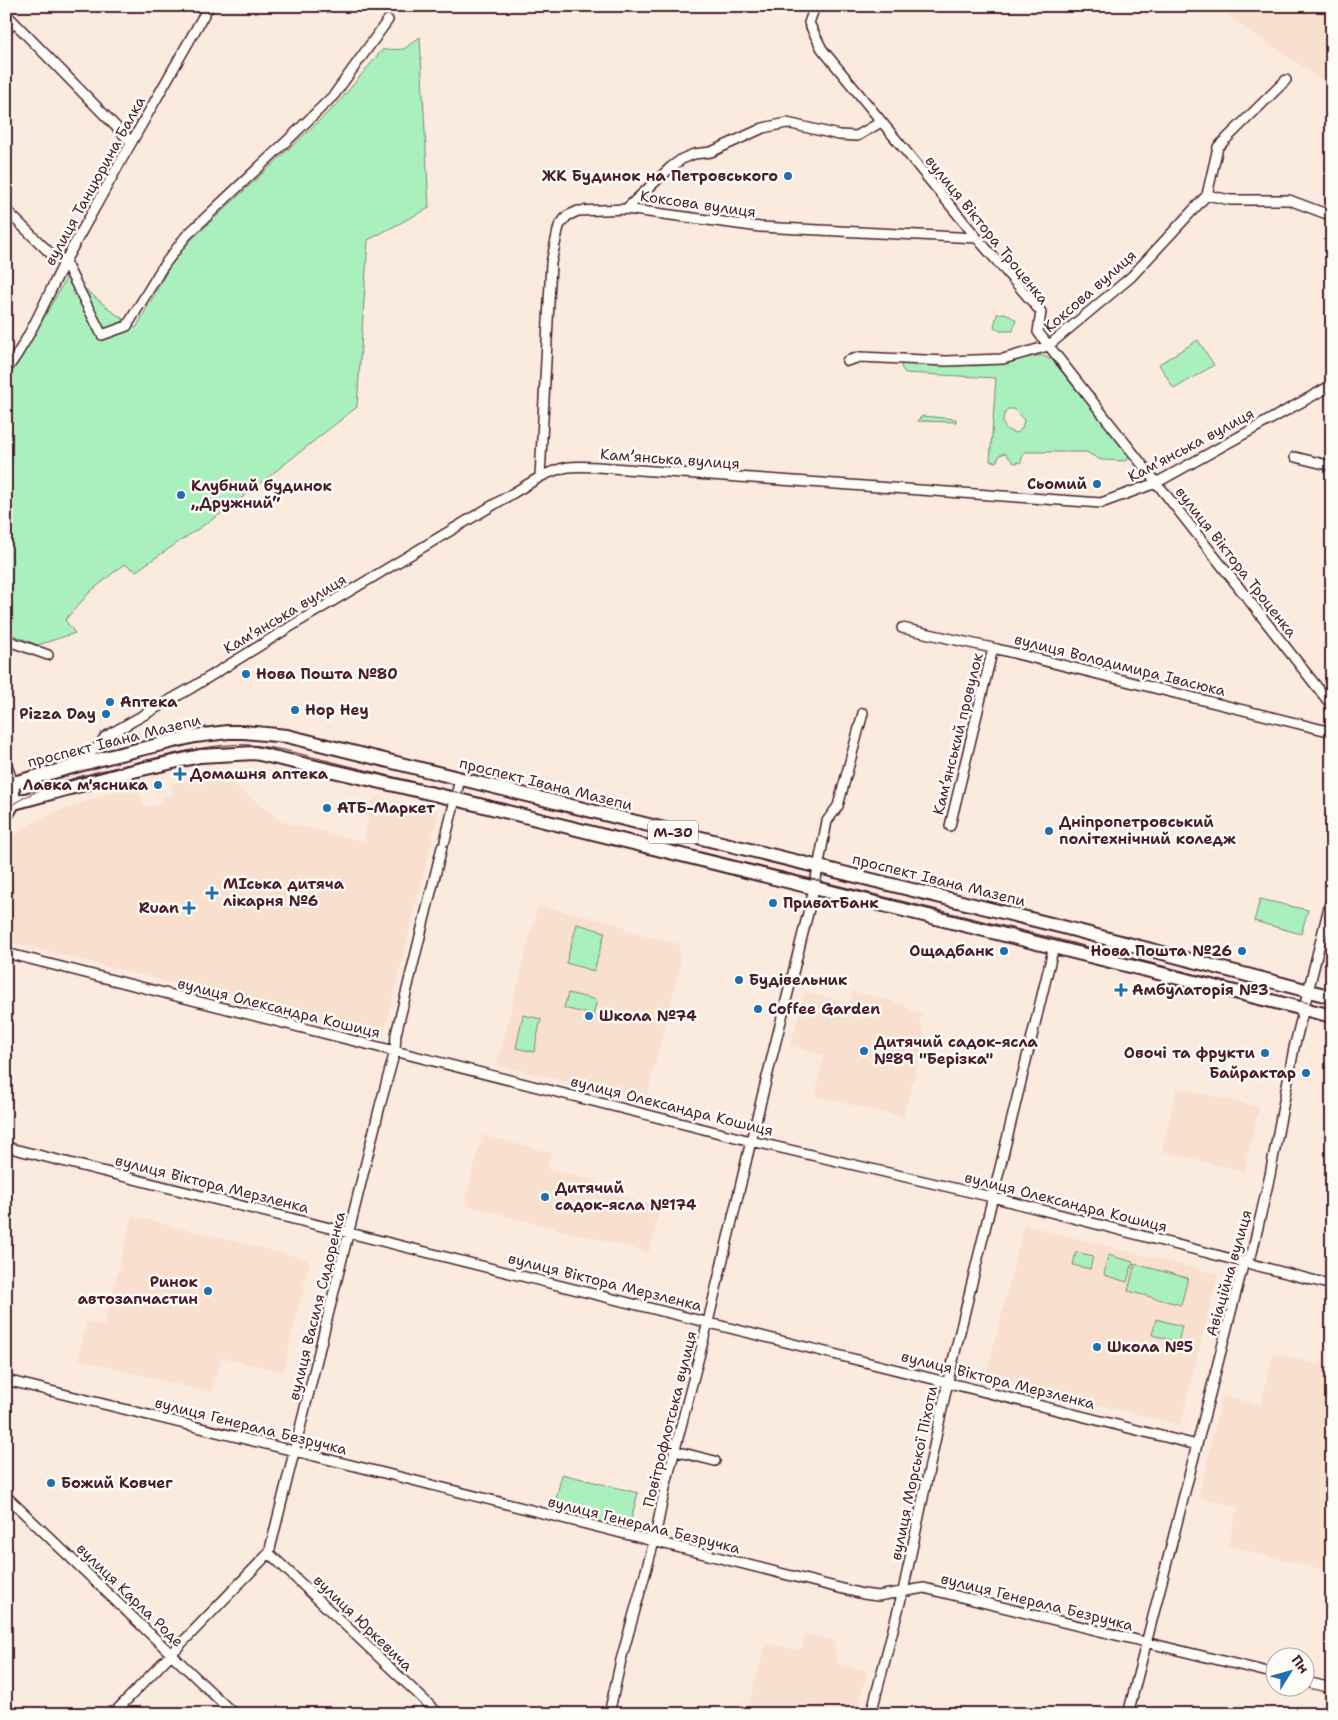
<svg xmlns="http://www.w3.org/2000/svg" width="1338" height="1720" font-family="'Shantell Sans',sans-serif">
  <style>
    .built { fill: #f9dfcd }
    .green { fill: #a9f0bd; stroke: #7a8874; fill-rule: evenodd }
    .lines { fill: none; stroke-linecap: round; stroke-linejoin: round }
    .minor-casing { stroke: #4a1f2b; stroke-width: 12 }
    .major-casing { stroke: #4a1f2b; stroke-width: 15 }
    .highway-casing { stroke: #4a1f2b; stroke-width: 16 }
    .minor { stroke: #fdfcf7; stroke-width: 9 }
    .major { stroke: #fdfcf7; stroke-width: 11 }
    .highway { stroke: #fdfcf7; stroke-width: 12 }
    .tram { stroke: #4a1f2b; stroke-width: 1 }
    .poi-dot { fill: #1f6fb2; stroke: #fdfcf7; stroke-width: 2 }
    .labels { text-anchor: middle; stroke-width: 5; stroke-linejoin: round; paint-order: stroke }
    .shield { fill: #fdfcf7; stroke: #806168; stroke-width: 1 }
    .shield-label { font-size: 14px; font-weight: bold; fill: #4a1f2b }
    .poi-label { font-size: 15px; font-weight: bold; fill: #4a1f2b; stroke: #fdfcf7; text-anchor: start }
    .street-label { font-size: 15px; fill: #4a1f2b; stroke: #fdfcf7 }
  </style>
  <rect width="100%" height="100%" fill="#fbebde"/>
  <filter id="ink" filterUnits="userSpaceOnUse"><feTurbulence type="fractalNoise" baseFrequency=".02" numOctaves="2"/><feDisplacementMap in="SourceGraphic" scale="10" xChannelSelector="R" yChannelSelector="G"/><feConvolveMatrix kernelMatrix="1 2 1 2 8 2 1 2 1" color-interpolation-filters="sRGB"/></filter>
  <g filter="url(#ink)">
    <path class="built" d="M1219,6h113v81l-96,-65z
      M221,774l61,48 81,19 11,-45 65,15 -56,225 -377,-95v-96l16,-16 22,-12 78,-29 16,3 7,16 16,-3v-6l13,-3 -3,-11z
      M538,905l86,21 1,5 54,13 1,22 -34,134 -149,-35z
      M853,991l52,14 4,5 13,3 -2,9 5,14 -22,81 -88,-21 9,-41 -34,-9 15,-54 44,11z
      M1177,1088l82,19 -15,64 -82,-20z
      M482,1135l69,18 -4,16 52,13 -2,8 63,17 -11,45 -185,-47z
      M132,1216l178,44 -27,112 -62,-15 -9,36 -134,-34 9,-37 17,4z
      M1024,1225l194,49 -38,151 -194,-49z
      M1273,1353l59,15v204l-104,-26 10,-39 -39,-10 23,-102 38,10z
      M806,1634l28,7 3,22 30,8 -10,41 -29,-5 -3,7h-67l-11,-3 19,-68 31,7 5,-3z"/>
    <path class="green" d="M420,37l9,171 -61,32 -11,167 -128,101 -93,63 -12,-7 -34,28 -25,28 10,13 -37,12 -30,-12 -2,-3v-251l15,-21 47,-83 45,37 23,16 34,-62 18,-23 149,-139 45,-54 22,-1z
      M1005,313l11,7 -3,11h-13l-6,-4 3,-13z
      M1198,340l16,25 -40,24 -15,-25z
      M1042,355l10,5 77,94 -2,7 -26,-1 -15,-8h-62l-3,10 -7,1 -9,-10 -5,2 -4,7 -6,-1 6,-83 -91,-5 -4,-6 1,-3 2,-2 73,4zM1008,409h6l10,11 -2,8 -5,5c-15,-1 -18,-14 -9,-24z
      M922,416l34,3v3l-39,-1z
      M1260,899l48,11 -7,24 -47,-13z
      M577,924l28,8 -11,39 -28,-8z
      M568,993l29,7 -4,15 -29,-7z
      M523,1015l18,4 -7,33 -18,-4z
      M1076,1252l17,4 -3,13 -17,-4z
      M1108,1255l25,7 -6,20 -23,-7z
      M1135,1264l53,14 -7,27 -53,-14z
      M1156,1319l26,7 -4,16 -26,-7z
      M562,1474l76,19 -10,38 -75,-19z"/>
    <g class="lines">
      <defs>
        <path id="minor" d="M815,6l-6,17 13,26 155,189 64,74 -3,20 294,374
          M6,14l125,128
          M6,31l8,-9
          M1207,195l23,5h59l43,16
          M626,209l45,-42 11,-8 12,-5 17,-2 52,-24 24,-5 52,12 18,1 24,-14
          M6,210l46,45 13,7 37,73 25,-9 35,-58 24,-32 105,-99 43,-42 54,-75
          M847,361l13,-4 86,4 57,-2 45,-13 83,-69 76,-82 11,-48 68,-67
          M6,370c27,-35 42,-78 63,-116 46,-83 93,-166 140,-248
          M1295,457l37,9
          M540,477l11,-214 8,-37 8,-10 11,-5 48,-2 134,18 217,11
          M902,628l95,21 335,83
          M6,640l42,15
          M6,762l7,22
          M72,764l26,-17 7,-10 5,-3 83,-47 105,-65 242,-145c25,-12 30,-11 57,-10l504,36 55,-20 176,-98
          M950,826l43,-178
          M445,841l15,-62
          M6,953l745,188 241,56 340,88
          M6,1147l1191,298
          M6,1380l406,100 451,114 15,2 46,-8 352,86
          M675,1451l40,10
          M6,1496l228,218
          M269,1553l170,161
          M1306,1682l26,6
          M113,1714l156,-161 111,-447 15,-55 1,-17 46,-187
          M609,1714l12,-54 33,-118 11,-54 43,-166 43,-181 63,-252 13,-68 11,-15 25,-93
          M871,1714l32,-123 45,-210 106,-435
          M1128,1714l112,-437 4,-15 8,-9 18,-78 24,-127 38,-153"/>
        <path id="major" d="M6,817l8,-14 -1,-19"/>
        <path id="highway" d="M6,785l106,-29 83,-20 33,-4h16l43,4 772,190 273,71
          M6,803h8l115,-31 71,-16 55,-3 200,46 877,217"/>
      </defs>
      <use href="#minor" class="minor-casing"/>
      <use href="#major" class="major-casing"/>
      <use href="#highway" class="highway-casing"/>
      <use href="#minor" class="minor"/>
      <use href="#major" class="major"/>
      <use href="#highway" class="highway"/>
      <path class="tram" d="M6,809c36,-27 92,-37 136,-48 28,-6 56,-14 86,-16 19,-2 37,2 56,5l773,189 275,70"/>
    </g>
  </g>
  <g class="poi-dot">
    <circle cx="788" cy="176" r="5"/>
    <circle cx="1097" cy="484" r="5"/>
    <circle cx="181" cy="495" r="5"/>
    <circle cx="246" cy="674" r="5"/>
    <circle cx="110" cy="702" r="5"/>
    <circle cx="295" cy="710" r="5"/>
    <circle cx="106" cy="714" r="5"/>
    <path d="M177.5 766.5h5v5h5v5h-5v5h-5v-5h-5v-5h5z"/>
    <circle cx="158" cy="785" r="5"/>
    <circle cx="327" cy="808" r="5"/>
    <circle cx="1049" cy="831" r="5"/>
    <path d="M209.5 885.5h5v5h5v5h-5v5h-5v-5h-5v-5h5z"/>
    <circle cx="773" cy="903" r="5"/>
    <path d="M186.5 900.5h5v5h5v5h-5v5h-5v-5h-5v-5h5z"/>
    <circle cx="1004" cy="951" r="5"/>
    <circle cx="1242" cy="951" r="5"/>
    <circle cx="739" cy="980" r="5"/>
    <path d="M1118.5 982.5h5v5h5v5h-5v5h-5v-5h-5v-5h5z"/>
    <circle cx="758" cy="1009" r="5"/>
    <circle cx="589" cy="1016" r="5"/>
    <circle cx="864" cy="1051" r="5"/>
    <circle cx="1265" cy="1053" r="5"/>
    <circle cx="1306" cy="1073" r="5"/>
    <circle cx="545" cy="1197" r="5"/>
    <circle cx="208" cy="1291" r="5"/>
    <circle cx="1097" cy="1347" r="5"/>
    <circle cx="51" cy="1483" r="5"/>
  </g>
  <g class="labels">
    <rect class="shield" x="648" y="820.5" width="50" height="23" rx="4"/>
    <g class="shield-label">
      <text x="673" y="837">М-30</text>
    </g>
    <g class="poi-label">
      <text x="778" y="181" text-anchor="end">ЖК Будинок на Петровського</text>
      <text x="1087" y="489" text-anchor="end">Сьомий</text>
      <text x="191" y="491">Клубний будинок<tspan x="191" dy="17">„Дружний“</tspan></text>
      <text x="256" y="679">Нова Пошта №80</text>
      <text x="120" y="707">Аптека</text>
      <text x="305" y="715">Hop Hey</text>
      <text x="96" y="719" text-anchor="end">Pizza Day</text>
      <text x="190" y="779">Домашня аптека</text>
      <text x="148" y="790" text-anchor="end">Лавка м'ясника</text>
      <text x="337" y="813">АТБ-Маркет</text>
      <text x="1059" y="827">Дніпропетровський<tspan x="1059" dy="17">політехнічний коледж</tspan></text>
      <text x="223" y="889">МІська дитяча<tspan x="223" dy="17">лікарня №6</tspan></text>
      <text x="783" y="908">ПриватБанк</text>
      <text x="179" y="913" text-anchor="end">Ruan</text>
      <text x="994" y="956" text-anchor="end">Ощадбанк</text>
      <text x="1232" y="956" text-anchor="end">Нова Пошта №26</text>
      <text x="749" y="985">Будівельник</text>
      <text x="1132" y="995">Амбулаторія №3</text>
      <text x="768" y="1014">Coffee Garden</text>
      <text x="599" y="1021">Школа №74</text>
      <text x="874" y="1047">Дитячий садок-ясла<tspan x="874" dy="17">№89 "Берізка"</tspan></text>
      <text x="1255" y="1058" text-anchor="end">Овочі та фрукти</text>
      <text x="1296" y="1078" text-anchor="end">Байрактар</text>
      <text x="555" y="1193">Дитячий<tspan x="555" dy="17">садок-ясла №174</tspan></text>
      <text x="198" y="1287" text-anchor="end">Ринок<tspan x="198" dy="17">автозапчастин</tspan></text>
      <text x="1107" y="1352">Школа №5</text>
      <text x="61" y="1488">Божий Ковчег</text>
    </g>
    <g class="street-label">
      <text transform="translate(95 181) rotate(-61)" y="5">вулиця Танцюрина Балка</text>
      <text transform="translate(698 204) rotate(8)" y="5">Коксова вулиця</text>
      <text transform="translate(987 230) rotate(51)" y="5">вулиця Віктора Троценка</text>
      <text transform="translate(1090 291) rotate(-41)" y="5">Коксова вулиця</text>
      <text transform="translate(1191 445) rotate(-28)" y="5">Камʼянська вулиця</text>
      <text transform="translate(670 459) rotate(4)" y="5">Камʼянська вулиця</text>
      <text transform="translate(1236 562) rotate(52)" y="5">вулиця Віктора Троценка</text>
      <text transform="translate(285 614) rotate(-31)" y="5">Камʼянська вулиця</text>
      <text transform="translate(1120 665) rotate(14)" y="5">вулиця Володимира Івасюка</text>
      <text transform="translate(958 734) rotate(-76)" y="5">Камʼянський провулок</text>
      <text transform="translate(114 741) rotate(-14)" y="5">проспект Івана Мазепи</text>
      <text transform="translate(546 784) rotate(14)" y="5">проспект Івана Мазепи</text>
      <text transform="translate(939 880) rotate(14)" y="5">проспект Івана Мазепи</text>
      <text transform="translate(279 1008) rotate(14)" y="5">вулиця Олександра Кошиця</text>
      <text transform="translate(672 1106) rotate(14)" y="5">вулиця Олександра Кошиця</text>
      <text transform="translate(212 1184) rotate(14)" y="5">вулиця Віктора Мерзленка</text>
      <text transform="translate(1066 1202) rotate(14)" y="5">вулиця Олександра Кошиця</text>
      <text transform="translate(1229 1273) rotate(-74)" y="5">Авіаційна вулиця</text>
      <text transform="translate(605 1282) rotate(14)" y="5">вулиця Віктора Мерзленка</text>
      <text transform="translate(317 1306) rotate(-76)" y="5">вулиця Василя Сидоренка</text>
      <text transform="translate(998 1380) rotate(14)" y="5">вулиця Віктора Мерзленка</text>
      <text transform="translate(670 1419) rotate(-76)" y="5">Повітрофлотська вулиця</text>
      <text transform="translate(251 1426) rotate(14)" y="5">вулиця Генерала Безручка</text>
      <text transform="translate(914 1473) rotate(-78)" y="5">вулиця Морської Піхоти</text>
      <text transform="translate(644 1525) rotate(14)" y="5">вулиця Генерала Безручка</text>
      <text transform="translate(130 1595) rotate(44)" y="5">вулиця Карла Роде</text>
      <text transform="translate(1037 1602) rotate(14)" y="5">вулиця Генерала Безручка</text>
      <text transform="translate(363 1623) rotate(44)" y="5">вулиця Юркевича</text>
    </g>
  </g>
  <rect width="1338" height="1720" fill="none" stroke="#fdfcf7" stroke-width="25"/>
  <rect x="12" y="12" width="1313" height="1695" fill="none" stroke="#4a1f2b" stroke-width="2" filter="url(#ink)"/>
  <g transform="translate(1290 1672) rotate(53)"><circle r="24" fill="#fdfcf7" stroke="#b5a4a5"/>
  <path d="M0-4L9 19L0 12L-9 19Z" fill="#1f6fb2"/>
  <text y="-8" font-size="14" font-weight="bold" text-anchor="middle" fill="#4a1f2b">Пн</text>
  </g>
</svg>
